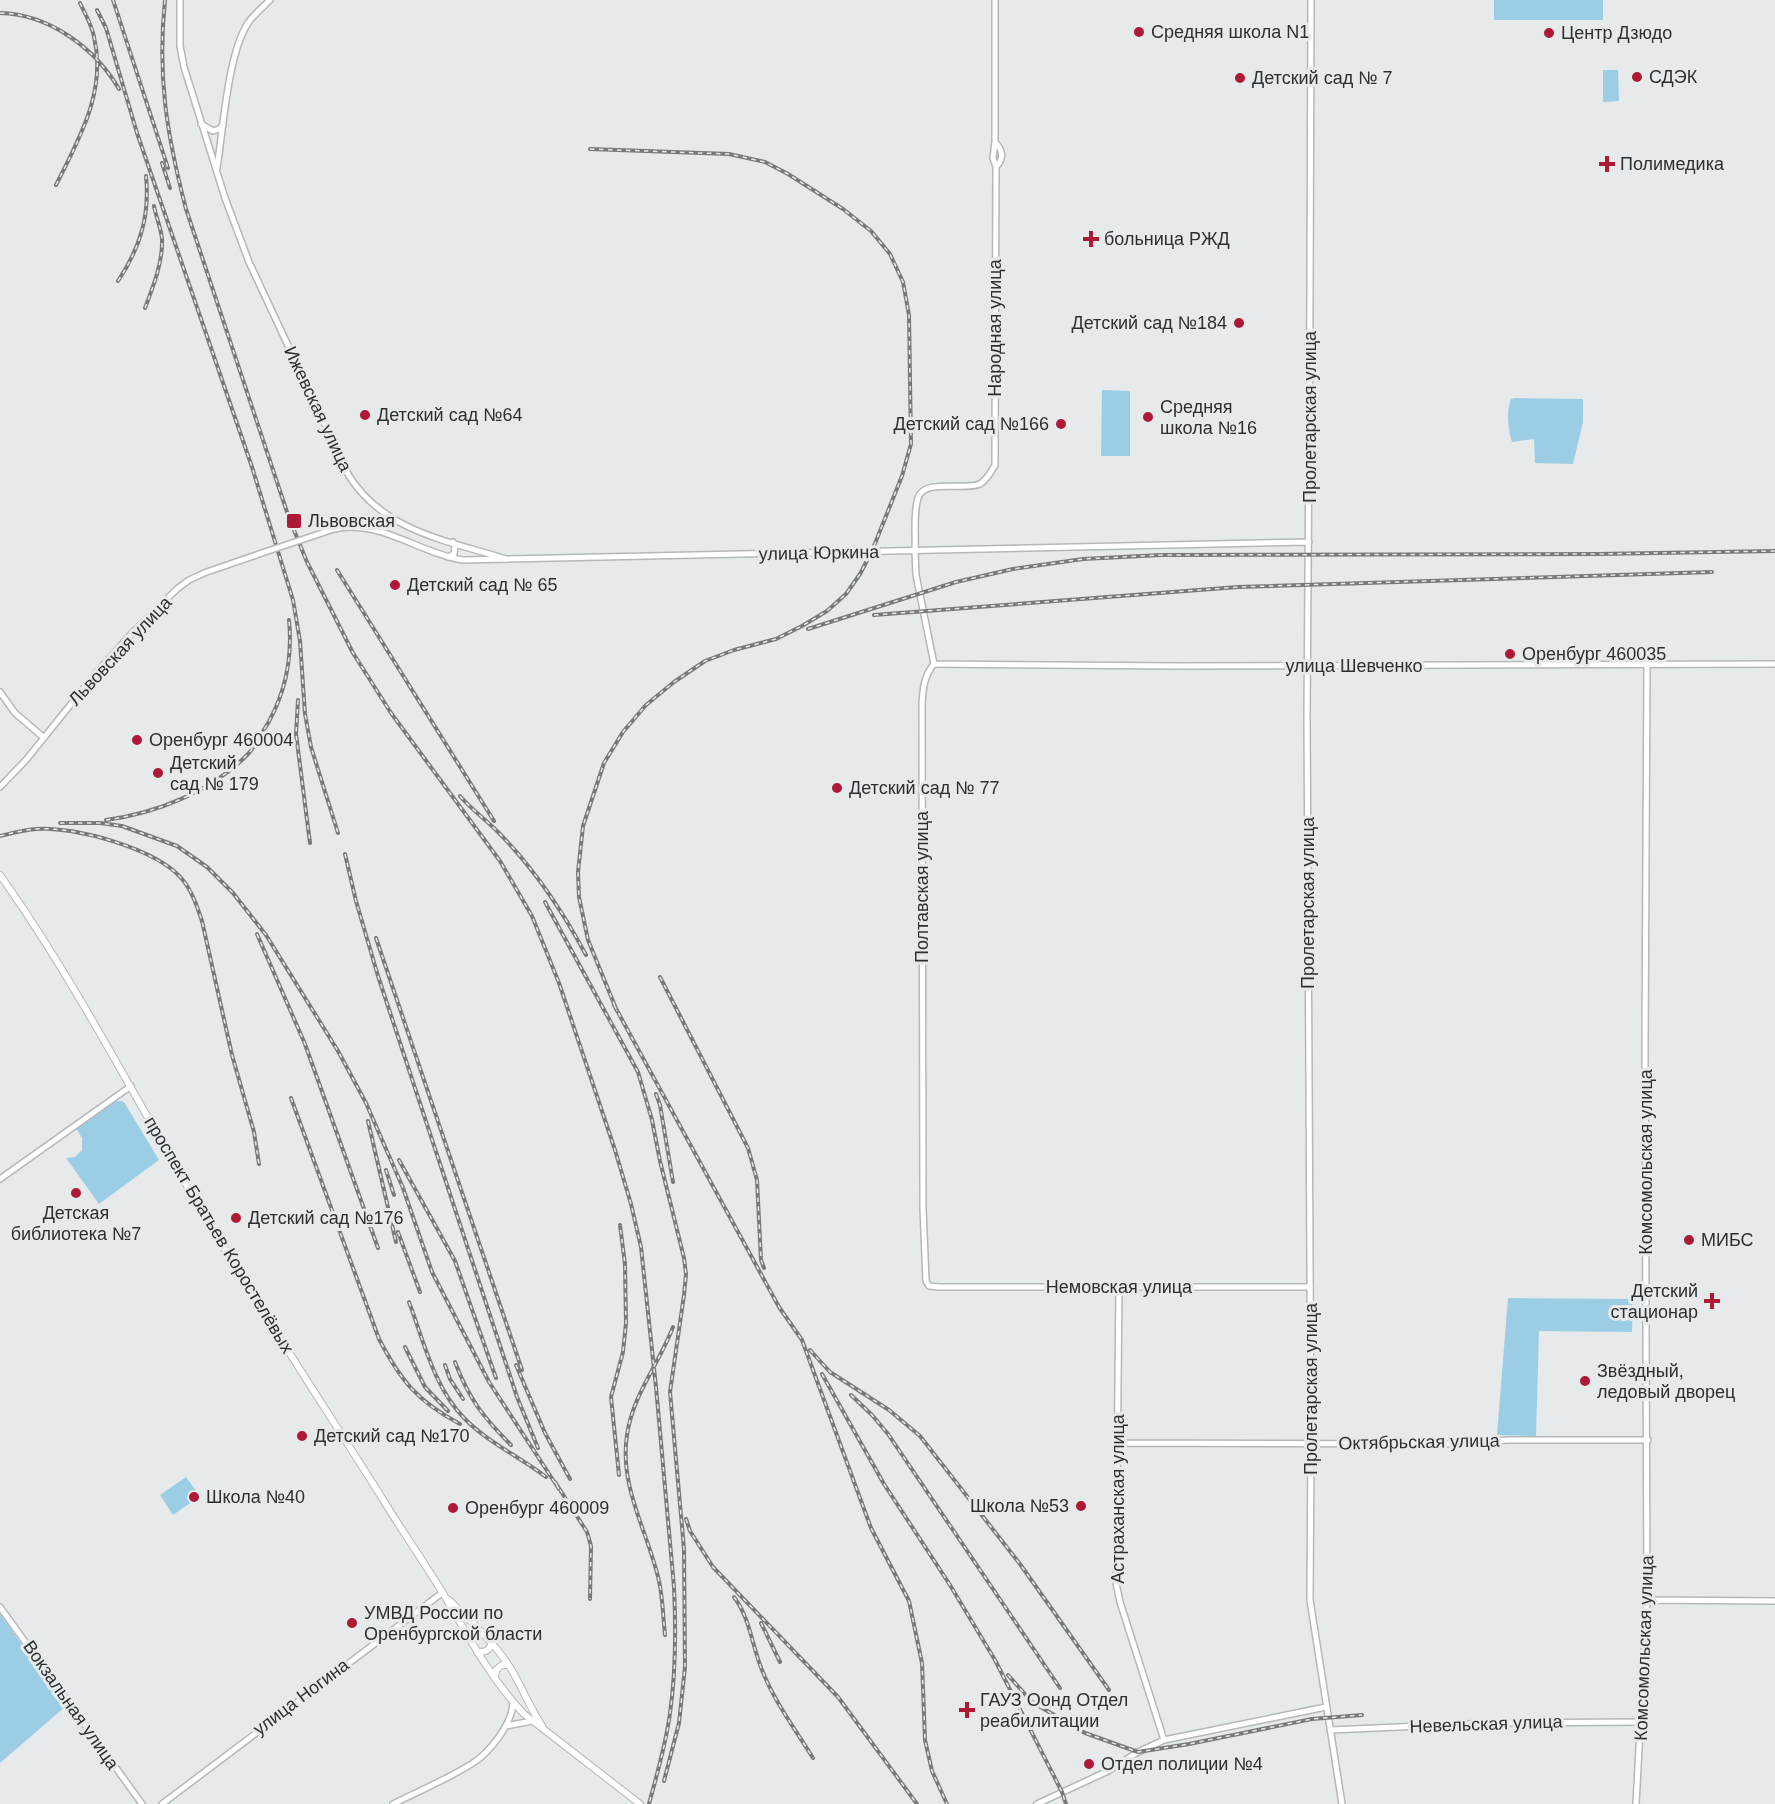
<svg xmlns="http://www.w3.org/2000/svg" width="1775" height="1804" font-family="Helvetica,sans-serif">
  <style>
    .green { fill: #9bcee5 }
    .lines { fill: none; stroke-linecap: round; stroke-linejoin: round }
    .tertiary-casing { stroke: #b5b8ba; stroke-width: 8 }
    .secondary-casing { stroke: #b5b8ba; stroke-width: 8 }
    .primary-casing { stroke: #b5b8ba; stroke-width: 8 }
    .tertiary { stroke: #fff; stroke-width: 5 }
    .secondary { stroke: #fff; stroke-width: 5 }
    .primary { stroke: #fff; stroke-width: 6 }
    .rail-casing { stroke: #777a7b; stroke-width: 4 }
    .rail { stroke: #e6eaeb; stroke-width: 1.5; stroke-dasharray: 4.5; stroke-linecap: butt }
    .secondary-bridge-casing { stroke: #b5b8ba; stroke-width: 8; stroke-linecap: butt }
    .secondary-bridge { stroke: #fff; stroke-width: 5 }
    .poi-dot { fill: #ae1a36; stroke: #e6eaeb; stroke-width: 2 }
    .labels { text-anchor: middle; stroke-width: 6; stroke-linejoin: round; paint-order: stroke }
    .poi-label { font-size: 18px; fill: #2e2f30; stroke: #e6eaeb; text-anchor: start }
    .street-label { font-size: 18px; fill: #2e2f30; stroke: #e6eaeb }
  </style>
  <rect width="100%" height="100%" fill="#e6eaeb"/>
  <path class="green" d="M1494,0h109v20h-109z
    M1603,70h15l1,31 -16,1z
    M1102,390l28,1v65h-29z
    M1515,398l68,1v23l-10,42 -38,-1 -1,-24 -22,3c-4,-13 -6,-30 -1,-43z
    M115,1100l9,2 35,58 -60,44 -33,-46 9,-1 7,-7v-12l-6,-10z
    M1508,1298l125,1 -1,33 -93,-1 -3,105 -39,-1z
    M186,1477l14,19 -27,19 -13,-20z
    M0,1614l66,92 -66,57z"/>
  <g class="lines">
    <defs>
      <path id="tertiary" d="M180,0v46l4,21 41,131 24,64 100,214c36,56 97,64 157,83
        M201,124l12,7 6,-2 4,-4
        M995,142c8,8 9,17 1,25
        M217,168c6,-38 11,-115 31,-145 5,-8 15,-16 22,-23
        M915,551c1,-16 -2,-37 3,-53 6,-20 46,-7 62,-14 7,-4 11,-12 15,-19l1,-298 -3,-9 2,-16v-142
        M448,557l6,-3 1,-8 -2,-4
        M934,664c-10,12 -11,24 -12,40l1,504 3,73 3,5 10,1h371
        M0,1179l131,-93
        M1119,1286l-3,297 4,19 44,138
        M1118,1443l328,1 62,-4h140
        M0,1607l142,197
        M506,1726l26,-5
        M1330,1730l159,-7 152,-1
        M162,1804l280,-211
        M393,1804c26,-13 55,-25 80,-41 17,-11 40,-40 40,-61
        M1037,1804l71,-33 30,-19 26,-12 162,-33"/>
      <path id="secondary" d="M1311,0l-1,298 -3,418 4,727 -1,157 32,204
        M334,529c43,-11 87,25 129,31l846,-18
        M915,551l1,24 18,89 244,2 597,-2
        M0,692l15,21 28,24
        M0,787l26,-27 70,-87 39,-43 42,-41 12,-9 15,-7 58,-20
        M1647,1600l128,1
        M1636,1804l11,-204 -2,-552 2,-384"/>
      <path id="primary" d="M0,875c74,104 132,218 197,328 59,100 123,197 185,295 20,33 42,64 62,97 24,41 47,84 80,119l116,90
        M449,1600c22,21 46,43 62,69 11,18 19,39 31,57
        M477,1652c9,0 12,-1 15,-9
        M495,1677l1,-7 6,-5h6"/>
    </defs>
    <use href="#tertiary" class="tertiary-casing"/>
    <use href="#secondary" class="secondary-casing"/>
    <use href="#primary" class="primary-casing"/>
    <use href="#tertiary" class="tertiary"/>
    <use href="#secondary" class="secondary"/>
    <use href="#primary" class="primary"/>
    <defs>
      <path id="rail" d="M113,0l55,168
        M165,0c-8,76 2,136 21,209l103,309 18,44 46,91 38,60 109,148 32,55 27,67 56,167 16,54 10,43 15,140 18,200c2,42 2,84 -4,126 -4,31 -13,61 -21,91
        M97,10l9,18 31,105 115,334 41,133 7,41 5,73 6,33 27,86
        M0,13c49,1 95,35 119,76
        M590,149l139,5 36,8 23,12 55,35 28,22 19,23 13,28 6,33 2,129 -9,32 -30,75 -12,23 -14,20 -19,17 -25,15 -26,13 -42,11 -29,11 -31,21 -28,23 -23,27 -19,31 -21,63 -5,46 1,25 9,43 29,71
        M162,163l8,25
        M56,185c23,-46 51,-94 38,-148 -2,-12 -9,-23 -14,-34
        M118,281c22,-33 32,-65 28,-105
        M145,308c8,-21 18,-46 17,-69 -1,-11 -6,-22 -8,-33
        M337,570l157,251
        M874,615l364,-28 474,-15
        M808,629l148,-47 57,-13 70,-10 78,-4 437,-1 177,-3
        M298,700l-2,34 14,109
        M460,796c11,13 25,23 37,35 36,36 65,79 89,124
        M106,820c51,-7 107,-29 143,-67 5,-6 9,-13 13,-20 22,-34 31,-72 27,-113
        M60,823h40l22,3 55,20 30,21 26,26 33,42 72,116 28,52 37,85 29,84 57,110 70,107
        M0,836c12,-3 24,-6 36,-7 39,-3 121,20 146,50 10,12 15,27 20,42l30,134 22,77 5,32
        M345,854l11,47 22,75 139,421 21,51
        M545,902l93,170 14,48 8,41 24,97 2,16 -2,21 -14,97 14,157 1,118 -6,56 -15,58
        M257,934l48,110 73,204
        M376,938l146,432
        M660,977l88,171 9,32 4,80 3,8
        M614,1005l165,302 23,33 69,188 38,73 13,62 3,77 7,31 15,33
        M656,1094l4,11 13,77
        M291,1098l88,241c22,42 38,62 81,85
        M368,1121l28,121
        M399,1160l56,101 41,117
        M386,1170l8,25
        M398,1232l22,60
        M409,1302c15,40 25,85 55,116 23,24 56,39 82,59
        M405,1347l20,40 23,24
        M810,1350l20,22 59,38 31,26 100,128 89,126
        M455,1362c14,37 28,55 56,83
        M445,1365l5,14 13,20
        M516,1365l29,68 25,46
        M822,1374l62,110 66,101 45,75 67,132 4,12
        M851,1395l21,20 16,19 172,254
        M619,1475l-8,-78 12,-45 3,-29 -1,-59 -5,-39
        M555,1482l32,50 4,14 -1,53
        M686,1519l4,12 23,36 125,130 79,107
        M734,1597c16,21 18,49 28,73 12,31 33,59 51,88
        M761,1623l19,39
        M665,1635c-2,-18 -2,-36 -6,-54 -11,-49 -40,-94 -32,-146 6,-41 32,-71 46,-108
        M1008,1675l24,27 53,31 53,19 51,-8 123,-25 50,-4"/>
    </defs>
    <use href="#rail" class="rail-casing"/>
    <use href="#rail" class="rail"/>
    <defs>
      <path id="secondary-bridge" d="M262,553l72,-24"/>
    </defs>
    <use href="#secondary-bridge" class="secondary-bridge-casing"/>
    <use href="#secondary-bridge" class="secondary-bridge"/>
  </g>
  <g class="poi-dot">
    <circle cx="1139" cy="32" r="6"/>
    <circle cx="1549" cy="33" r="6"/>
    <circle cx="1637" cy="77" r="6"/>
    <circle cx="1240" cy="78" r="6"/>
    <path d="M1604 155h6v6h6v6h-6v6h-6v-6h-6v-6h6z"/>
    <path d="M1088 230h6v6h6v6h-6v6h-6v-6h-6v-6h6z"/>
    <circle cx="1239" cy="323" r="6"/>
    <circle cx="365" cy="415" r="6"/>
    <circle cx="1148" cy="417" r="6"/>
    <circle cx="1061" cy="424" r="6"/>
    <rect x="286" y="513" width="16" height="16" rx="3"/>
    <circle cx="395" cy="585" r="6"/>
    <circle cx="1510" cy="654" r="6"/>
    <circle cx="137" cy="740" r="6"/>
    <circle cx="158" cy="773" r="6"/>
    <circle cx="837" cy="788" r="6"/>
    <circle cx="76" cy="1193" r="6"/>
    <circle cx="236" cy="1218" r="6"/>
    <circle cx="1689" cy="1240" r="6"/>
    <path d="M1709 1292h6v6h6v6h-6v6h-6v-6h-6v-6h6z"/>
    <circle cx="1585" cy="1381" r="6"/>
    <circle cx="302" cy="1436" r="6"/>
    <circle cx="194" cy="1497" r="6"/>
    <circle cx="1081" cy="1506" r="6"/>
    <circle cx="453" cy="1508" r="6"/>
    <circle cx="352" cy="1623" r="6"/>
    <path d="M964 1701h6v6h6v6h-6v6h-6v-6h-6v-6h6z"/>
    <circle cx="1089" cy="1764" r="6"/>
  </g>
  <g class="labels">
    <g class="poi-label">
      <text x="1151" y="38">Средняя школа N1</text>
      <text x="1561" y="39">Центр Дзюдо</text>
      <text x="1649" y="83">СДЭК</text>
      <text x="1252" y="84">Детский сад № 7</text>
      <text x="1620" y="170">Полимедика</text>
      <text x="1104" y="245">больница РЖД</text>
      <text x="1227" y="329" text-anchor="end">Детский сад №184</text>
      <text x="1160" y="413">Средняя<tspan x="1160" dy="21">школа №16</tspan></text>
      <text x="377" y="421">Детский сад №64</text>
      <text x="1049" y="430" text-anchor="end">Детский сад №166</text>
      <text x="308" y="527">Львовская</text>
      <text x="407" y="591">Детский сад № 65</text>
      <text x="1522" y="660">Оренбург 460035</text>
      <text x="149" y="746">Оренбург 460004</text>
      <text x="170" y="769">Детский<tspan x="170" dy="21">сад № 179</tspan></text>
      <text x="849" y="794">Детский сад № 77</text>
      <text x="76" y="1219" text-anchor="middle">Детская<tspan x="76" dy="21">библиотека №7</tspan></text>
      <text x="248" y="1224">Детский сад №176</text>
      <text x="1701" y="1246">МИБС</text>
      <text x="1698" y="1297" text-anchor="end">Детский<tspan x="1698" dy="21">стационар</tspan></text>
      <text x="1597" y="1377">Звёздный,<tspan x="1597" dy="21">ледовый дворец</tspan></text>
      <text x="314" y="1442">Детский сад №170</text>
      <text x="206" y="1503">Школа №40</text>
      <text x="1069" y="1512" text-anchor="end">Школа №53</text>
      <text x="465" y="1514">Оренбург 460009</text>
      <text x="364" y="1619">УМВД России по<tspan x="364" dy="21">Оренбургской бласти</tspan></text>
      <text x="980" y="1706">ГАУЗ Оонд Отдел<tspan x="980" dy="21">реабилитации</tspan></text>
      <text x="1101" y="1770">Отдел полиции №4</text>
    </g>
    <g class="street-label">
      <text transform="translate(995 328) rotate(-90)" y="6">Народная улица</text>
      <text transform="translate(318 409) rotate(65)" y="6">Ижевская улица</text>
      <text transform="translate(1310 417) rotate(-90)" y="6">Пролетарская улица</text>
      <text transform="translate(819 553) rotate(-1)" y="6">улица Юркина</text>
      <text transform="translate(120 651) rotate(-47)" y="6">Львовская улица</text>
      <text x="1354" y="672">улица Шевченко</text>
      <text transform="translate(922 887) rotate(-90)" y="6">Полтавская улица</text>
      <text transform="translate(1308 903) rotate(-90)" y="6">Пролетарская улица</text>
      <text transform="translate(1646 1162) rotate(-90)" y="6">Комсомольская улица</text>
      <text transform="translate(219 1235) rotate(59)" y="6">проспект Братьев Коростелёвых</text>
      <text x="1119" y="1293">Немовская улица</text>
      <text transform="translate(1311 1389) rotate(-90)" y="6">Пролетарская улица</text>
      <text transform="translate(1419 1442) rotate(-1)" y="6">Октябрьская улица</text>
      <text transform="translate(1118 1499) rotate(-90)" y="6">Астраханская улица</text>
      <text transform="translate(1644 1648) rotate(-88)" y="6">Комсомольская улица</text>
      <text transform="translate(301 1697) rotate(-37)" y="6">улица Ногина</text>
      <text transform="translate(71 1705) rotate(55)" y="6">Вокзальная улица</text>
      <text transform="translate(1486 1724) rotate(-2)" y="6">Невельская улица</text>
    </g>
  </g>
</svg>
